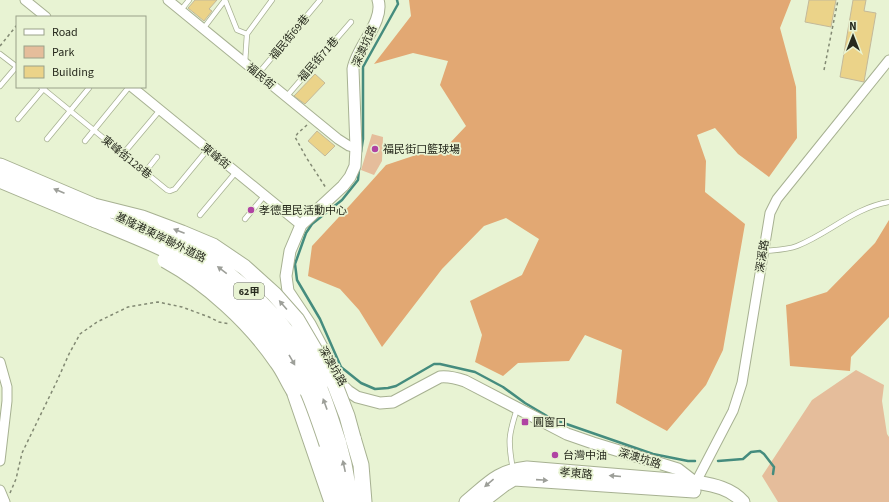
<svg xmlns="http://www.w3.org/2000/svg" width="889" height="502" font-family="'Source Sans 3','Noto Sans TC',sans-serif">
  <style>
    .green { fill: #e5bd9b }
    .forest { fill: #e2a873 }
    .lines { fill: none; stroke-linecap: round; stroke-linejoin: round }
    .stream { stroke: #458c7e; stroke-width: 2.5 }
    .building { fill: #ebd389; stroke: #c3b99a }
    .service-casing { stroke: #a7b192; stroke-width: 6 }
    .minor-casing { stroke: #a7b192; stroke-width: 11 }
    .tertiary-casing { stroke: #a7b192; stroke-width: 13 }
    .secondary-casing { stroke: #a7b192; stroke-width: 15 }
    .trunk-casing { stroke: #a7b192; stroke-width: 17 }
    .path { stroke: #828973; stroke-width: 1.5; stroke-dasharray: 3 3; stroke-linecap: butt }
    .service { stroke: #fff; stroke-width: 4.5 }
    .minor { stroke: #fff; stroke-width: 9 }
    .tertiary { stroke: #fff; stroke-width: 11 }
    .secondary { stroke: #fff; stroke-width: 13 }
    .trunk { stroke: #fff; stroke-width: 15 }
    .trunk-bridge-casing { stroke: #a7b192; stroke-width: 17; stroke-linecap: butt }
    .trunk-bridge { stroke: #fff; stroke-width: 15 }
    .oneway { fill: #9d9f99 }
    .poi-dot { fill: #b043a3; stroke: #e8f3d3; stroke-width: 1.5 }
    .labels { text-anchor: middle; stroke-width: 3.5; stroke-linejoin: round; paint-order: stroke }
    .shield { fill: #e8f3d3; stroke: #606654; stroke-width: 1 }
    .shield-label { font-size: 10px; font-weight: bold; fill: #26291d }
    .street-label { font-size: 11px; fill: #26291d; stroke: #e8f3d3 }
    .poi-label { font-size: 11px; fill: #26291d; stroke: #e8f3d3; text-anchor: start }
  </style>
  <rect width="100%" height="100%" fill="#e8f3d3"/>
  <path class="green" d="M372,134l11,3 -1,24 -8,14 -13,-5z
    M856,370l28,15 -2,16 5,33 2,3v65h-111l-16,-26 50,-76z"/>
  <path class="forest" d="M409,0h382l-11,28 16,59 1,51 -28,39 -31,-23 -23,-26 -18,7 9,26 -1,31 40,32 -22,126 -17,35 -39,46 -51,-28 6,-53 -37,-15 -16,26 -51,2 -15,13 -28,-14 7,-27 -12,-34 52,-26 17,-36 -33,-21 -22,8 -42,43 -60,78 -23,-37 -19,-21 -32,-13 4,-30 39,-42 35,-39 63,-21 17,-18 -26,-41 8,-24 -35,-8 -39,11 37,-48z
    M889,220v97l-38,40 -1,14 -60,-5 -4,-61 41,-13 48,-49z"/>
  <g class="lines">
    <path class="stream" d="M361,152l2,-13v-72l35,-63 -1,-4
      M359,169l-1,11 -16,20 -30,24 -6,9 -11,31 2,16 23,39 21,48 20,16 14,6 13,-1 8,-2 38,-22h6l35,8 28,15 22,16 27,16 101,35 35,7h7
      M718,461l25,-2 8,-7 9,-1 4,3 10,13 -1,7"/>
  </g>
  <path class="building" d="M195,0h22l-8,9 3,2 -8,10 -16,-13z
    M809,0h27l-5,27 -26,-5z
    M853,0h13l-2,11 12,2 -12,69 -24,-5z
    M315,74l10,9 -20,21 -11,-8z
    M317,131l18,15 -10,10 -17,-15z"/>
  <g class="lines">
    <defs>
      <path id="service" d="M225,0l12,30 10,4
        M181,10l8,-10
        M203,29l22,-29
        M0,54l17,13
        M245,63l2,-29 25,-34
        M258,74l62,-74
        M0,86l17,-20
        M41,87l126,103 3,1 5,-2 33,-40
        M286,97l65,-75
        M18,119l27,-32
        M47,139l42,-51
        M85,141l44,-54
        M123,154l37,-44
        M145,172l12,-15
        M200,215l36,-43
        M245,219l20,-24
        M764,251c11,-1 23,-1 33,-5 33,-13 56,-38 92,-44
        M513,470c-5,-28 -5,-34 4,-61"/>
      <path id="minor" d="M25,0l21,17
        M168,0l170,139 11,7 7,2
        M132,87l169,138
        M0,362l7,25v14l-7,60
        M696,482l37,-71 9,-28 28,-170 7,-14 112,-139
        M0,490l5,12"/>
      <path id="tertiary" d="M378,0c7,21 -22,48 -25,69l3,79 -1,18 -5,11 -7,9 -42,39 -11,26 -4,25 2,15 22,33 32,61 6,6 9,6 23,6 13,-1 47,-25c9,-1 16,1 25,4l102,53 26,9 85,26 18,14"/>
      <path id="secondary" d="M466,502c22,-18 31,-31 61,-34l169,14c17,3 35,6 47,20
        M482,502l22,-17 10,-6 180,12"/>
      <path id="trunk" d="M0,166l94,40
        M0,180l93,39
        M294,391l38,111
        M353,438l8,27 3,37
        M338,441l6,23 7,38
        M327,444l12,55"/>
    </defs>
    <use href="#service" class="service-casing"/>
    <use href="#minor" class="minor-casing"/>
    <use href="#tertiary" class="tertiary-casing"/>
    <use href="#secondary" class="secondary-casing"/>
    <use href="#trunk" class="trunk-casing"/>
    <path class="path" d="M0,46l17,-21
      M824,70l14,-70
      M307,125l-9,8 -3,4 11,20 20,31
      M10,493l6,-14 6,-26 35,-72 12,-27 11,-20 17,-12 31,-15 30,-5 24,5 27,10 10,5 11,2"/>
    <use href="#service" class="service"/>
    <use href="#minor" class="minor"/>
    <use href="#tertiary" class="tertiary"/>
    <use href="#secondary" class="secondary"/>
    <use href="#trunk" class="trunk"/>
    <defs>
      <path id="trunk-bridge" d="M94,206l48,12 40,15 31,13 31,21 30,27 23,26 20,34 18,31 12,31 6,22
        M93,219c39,16 79,31 115,54 17,11 32,26 46,40 11,11 23,23 32,36 19,30 30,62 41,95
        M149,229c20,10 41,19 59,31 47,31 91,76 112,129 7,17 12,34 18,52
        M165,260c42,23 85,62 112,102 7,9 11,20 17,29"/>
    </defs>
    <use href="#trunk-bridge" class="trunk-bridge-casing"/>
    <use href="#trunk-bridge" class="trunk-bridge"/>
  </g>
  <defs><path id="oneway-solid" d="M-6-.8H1V-3.2L6.5 0L1 3.2V.8H-6Z"/></defs>
  <g class="oneway">
    <use href="#oneway-solid" transform="translate(59 191) rotate(-157)"/>
    <use href="#oneway-solid" transform="translate(179 231) rotate(-159)"/>
    <use href="#oneway-solid" transform="translate(222 270) rotate(-143)"/>
    <use href="#oneway-solid" transform="translate(283 305) rotate(-131)"/>
    <use href="#oneway-solid" transform="translate(292 360) rotate(60)"/>
    <use href="#oneway-solid" transform="translate(325 404) rotate(-110)"/>
    <use href="#oneway-solid" transform="translate(344 466) rotate(-102)"/>
    <use href="#oneway-solid" transform="translate(615 476) rotate(-175)"/>
    <use href="#oneway-solid" transform="translate(542 480) rotate(4)"/>
    <use href="#oneway-solid" transform="translate(489 483) rotate(140)"/>
  </g>
  <g class="poi-dot">
    <circle cx="375" cy="149" r="4"/>
    <circle cx="251" cy="210" r="4"/>
    <rect x="521" y="418" width="8" height="8" rx="2"/>
    <circle cx="555" cy="455" r="4"/>
  </g>
  <g class="labels">
    <rect class="shield" x="234" y="283" width="30" height="16" rx="3"/>
    <g class="shield-label">
      <text x="249" y="295">62甲</text>
    </g>
    <g class="street-label">
      <text transform="translate(289 37) rotate(-50)" y="4">福民街69巷</text>
      <text transform="translate(364 46) rotate(-66)" y="4">深澳坑路</text>
      <text transform="translate(318 59) rotate(-49)" y="4">福民街71巷</text>
      <text transform="translate(261 76) rotate(40)" y="4">福民街</text>
      <text transform="translate(216 156) rotate(39)" y="4">東峰街</text>
      <text transform="translate(127 157) rotate(39)" y="4">東峰街128巷</text>
      <text transform="translate(161 237) rotate(26)" y="4">基隆港東岸聯外道路</text>
      <text transform="translate(762 256) rotate(-81)" y="4">深溪路</text>
      <text transform="translate(333 366) rotate(60)" y="4">深澳坑路</text>
      <text transform="translate(640 458) rotate(17)" y="4">深澳坑路</text>
      <text transform="translate(576 473) rotate(5)" y="4">孝東路</text>
    </g>
    <g class="poi-label">
      <text x="383" y="153">福民街口籃球場</text>
      <text x="259" y="214">孝德里民活動中心</text>
      <text x="533" y="426">圓窗口</text>
      <text x="563" y="459">台灣中油</text>
    </g>
  </g>
  <rect x="16" y="16" width="130" height="72" fill="#e8f3d3" stroke="#9aa28a"/>
  <rect x="24" y="29" width="20" height="6" fill="#ffffff" stroke="#9aa28a"/>
  <text x="52" y="36" font-size="12" fill="#26291d">Road</text>
  <rect x="24" y="46" width="20" height="12" fill="#e5bd9b" stroke="#9aa28a"/>
  <text x="52" y="56" font-size="12" fill="#26291d">Park</text>
  <rect x="24" y="66" width="20" height="12" fill="#ebd389" stroke="#9aa28a"/>
  <text x="52" y="76" font-size="12" fill="#26291d">Building</text>
  <g transform="translate(853 36)" stroke="#e8f3d3" stroke-width="3" paint-order="stroke">
  <path d="M0-3L7 15L0 10L-7 15Z" fill="#26291d"/>
  <text y="-6" font-size="11" font-weight="bold" text-anchor="middle" fill="#26291d">N</text>
  </g>
</svg>
